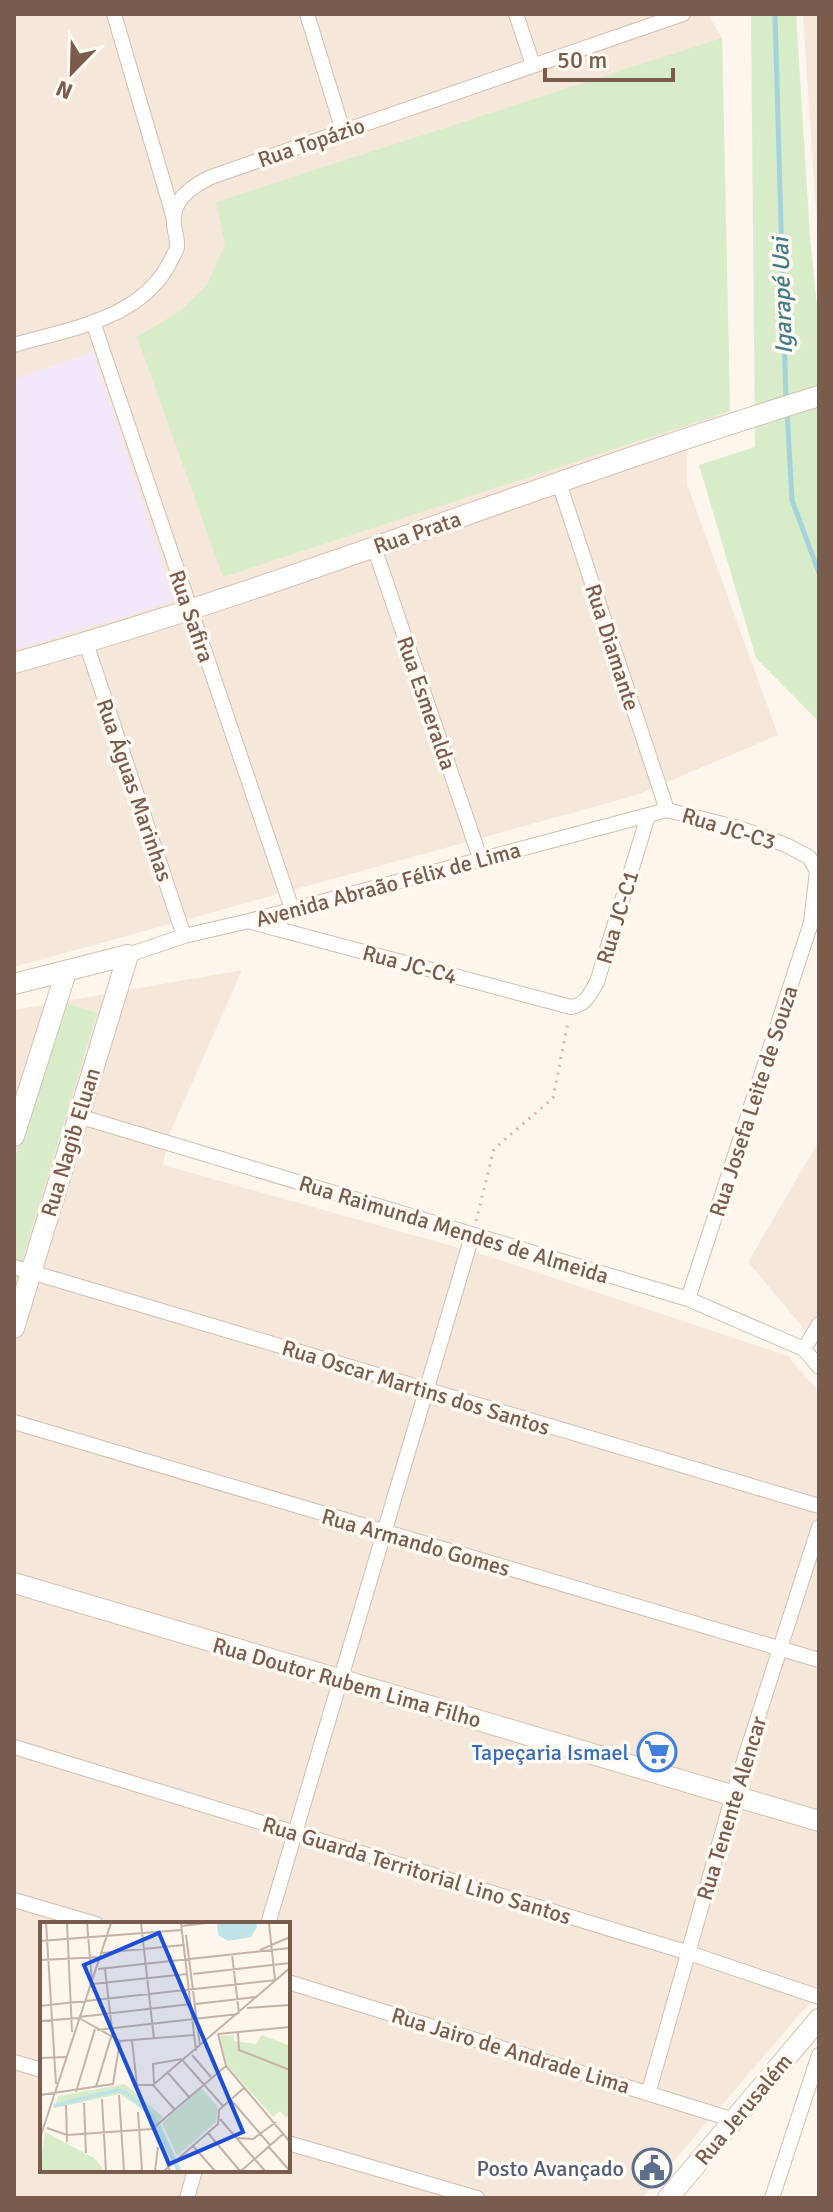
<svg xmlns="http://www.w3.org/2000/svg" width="833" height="2212" font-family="Signika,sans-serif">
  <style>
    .residential { fill: #f5e8da; fill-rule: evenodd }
    .education { fill: #f3e8fa }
    .green { fill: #d8ecc9 }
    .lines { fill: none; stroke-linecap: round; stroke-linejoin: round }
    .stream { stroke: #a5d3da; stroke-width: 5 }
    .street-casing { stroke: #d1beb0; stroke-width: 16 }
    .secondary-casing { stroke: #d6c0b0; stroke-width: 22 }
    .path { stroke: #d9b8a5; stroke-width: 3; stroke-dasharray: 2 6; stroke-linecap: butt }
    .street { stroke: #fff; stroke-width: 14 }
    .secondary { stroke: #fff; stroke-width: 20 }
    .labels { text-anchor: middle; stroke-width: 7; stroke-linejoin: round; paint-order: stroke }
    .street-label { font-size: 22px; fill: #7a5c4d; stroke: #fffaf3 }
    .shop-label { font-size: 22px; fill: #366cbe; stroke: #fffaf3; text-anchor: end }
    .service-label { font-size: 22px; fill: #4e5e75; stroke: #fffaf3; text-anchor: end }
    .water-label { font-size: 24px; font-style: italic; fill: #437c86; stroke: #fffaf3 }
    .inset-river { fill: none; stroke: #bfe3e8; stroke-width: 4 }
    .inset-road { fill: none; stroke: #c5b3a7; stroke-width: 2 }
    .view { fill: #1d4ed8; fill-opacity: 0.15; stroke: #1d4ed8; stroke-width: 4 }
    .inset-edge { fill: none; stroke: #7a5c4d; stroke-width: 4 }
  </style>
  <rect width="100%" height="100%" fill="#fdf6ec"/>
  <path class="residential" d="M14,14h694l14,24 8,373 -43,31v42l91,251 -141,60 -623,172z
    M803,14h16v243z
    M242,970l-72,163 -7,32 325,91 300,100 31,36v600l-177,206h-628v-1188zM42,1924h246v246h-246z
    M819,1141v206l-71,-85z"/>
  <path class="education" d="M93,352l82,249 -161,49v-271z"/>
  <path class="green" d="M751,14h45l14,223 9,88v397l-63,-64 -57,-193 56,-18z
    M722,38l8,373 -507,166 -86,-240 43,-26 27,-26 18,-41 -9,-42z
    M62,1002l35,11 -83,274v-125z"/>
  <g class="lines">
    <path class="stream" d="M775,14l11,387
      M787,411l5,89 27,73"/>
    <defs>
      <path id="street" d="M114,14l59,201
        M307,14l36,117
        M516,14l17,51
        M93,322l199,587
        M14,345c55,-16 126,-26 155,-81 2,-5 7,-12 8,-17 1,-10 -5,-21 -3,-31 2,-20 21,-31 37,-39l472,-163
        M559,483l108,327
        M374,547l106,311
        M86,643l98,293
        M251,922l320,85c15,-2 19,-13 26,-25l51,-166
        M128,955l56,-19 65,-15 418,-111 72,18 47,17 23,12 8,14 -6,52 -123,376
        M78,1116l610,183 116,50 15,18
        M14,1267l805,239
        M804,1349l15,-25
        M14,1422l805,238
        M14,1747l675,206 130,44
        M14,1900l82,24
        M268,1924l204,-688
        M288,1982l446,138
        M14,2062l28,8
        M649,2091l84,-296 86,-268
        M288,2143l189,55
        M187,2198l8,-28
        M772,2198l47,-143"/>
      <path id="secondary" d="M14,663c272,-76 535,-184 805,-267
        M14,984l114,-29
        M14,1136l52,-164
        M14,1328l114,-373
        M14,1583l805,238
        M668,2198l151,-179"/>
    </defs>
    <use href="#street" class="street-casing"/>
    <use href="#secondary" class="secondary-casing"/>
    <path class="path" d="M476,1221l18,-72 59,-51 15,-76"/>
    <use href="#street" class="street"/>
    <use href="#secondary" class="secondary"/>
  </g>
  <defs>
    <symbol id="supermarket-ring" viewBox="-11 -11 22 22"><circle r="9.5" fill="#fffaf3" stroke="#3f7fe0" stroke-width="1.5"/><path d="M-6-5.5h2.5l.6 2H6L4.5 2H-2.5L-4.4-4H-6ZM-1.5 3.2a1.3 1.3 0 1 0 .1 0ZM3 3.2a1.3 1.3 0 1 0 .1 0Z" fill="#3f7fe0"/></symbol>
    <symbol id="civic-ring" viewBox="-11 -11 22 22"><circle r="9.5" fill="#fffaf3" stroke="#5c6f8a" stroke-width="1.5"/><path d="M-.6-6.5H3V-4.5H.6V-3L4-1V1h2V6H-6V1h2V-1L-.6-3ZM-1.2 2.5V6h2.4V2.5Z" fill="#5c6f8a"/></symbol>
  </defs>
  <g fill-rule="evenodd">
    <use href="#supermarket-ring" x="635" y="1730" width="44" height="44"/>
    <use href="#civic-ring" x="630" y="2146" width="44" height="44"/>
  </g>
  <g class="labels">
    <g class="street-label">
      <text transform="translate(311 142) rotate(-19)" y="8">Rua Topázio</text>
      <text transform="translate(417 532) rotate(-19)" y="8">Rua Prata</text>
      <text transform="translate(192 616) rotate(71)" y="8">Rua Safira</text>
      <text transform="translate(613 647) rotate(72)" y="8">Rua Diamante</text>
      <text transform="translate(427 703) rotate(71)" y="8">Rua Esmeralda</text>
      <text transform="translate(135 790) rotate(71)" y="8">Rua Águas Marinhas</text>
      <text transform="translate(729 828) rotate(17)" y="8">Rua JC-C3</text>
      <text transform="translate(388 884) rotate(-15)" y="8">Avenida Abraão Félix de Lima</text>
      <text transform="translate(617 917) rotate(-73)" y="8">Rua JC-C1</text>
      <text transform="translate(410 964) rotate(15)" y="8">Rua JC-C4</text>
      <text transform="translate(753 1101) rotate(-72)" y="8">Rua Josefa Leite de Souza</text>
      <text transform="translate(70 1142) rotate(-73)" y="8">Rua Nagib Eluan</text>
      <text transform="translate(454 1229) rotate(17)" y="8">Rua Raimunda Mendes de Almeida</text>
      <text transform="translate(416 1387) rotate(17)" y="8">Rua Oscar Martins dos Santos</text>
      <text transform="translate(416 1542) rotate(16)" y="8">Rua Armando Gomes</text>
      <text transform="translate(347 1682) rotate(16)" y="8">Rua Doutor Rubem Lima Filho</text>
      <text transform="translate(731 1808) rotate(-73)" y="8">Rua Tenente Alencar</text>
      <text transform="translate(417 1870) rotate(17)" y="8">Rua Guarda Territorial Lino Santos</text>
      <text transform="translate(511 2050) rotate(17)" y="8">Rua Jairo de Andrade Lima</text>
      <text transform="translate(743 2109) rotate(-50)" y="8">Rua Jerusalém</text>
    </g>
    <g class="shop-label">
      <text x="629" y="1760">Tapeçaria Ismael</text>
    </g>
    <g class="service-label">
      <text x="624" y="2176">Posto Avançado</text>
    </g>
    <g class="water-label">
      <text transform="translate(782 296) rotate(-92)" y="8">Igarapé Uai</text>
    </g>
  </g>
  <g transform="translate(40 1922)">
    <rect width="250" height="250" fill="#fdf6ec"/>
    <path d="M194,113v6l22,3 6,-9 28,11v68l-4,4 -6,-7 -7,6 -46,-52 -8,-29zM85,162l38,33 -4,4 23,50h-5l-33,-61 -24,-16 -66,14 4,-12zM161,166l17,19 -2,15 -39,34 -15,-33zM5,210l49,26 11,13h-65z" fill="#d8ecc9"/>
    <path d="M177,1h39l1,4 -6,10 -23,4 -10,-6z" fill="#bfe3e8"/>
    <path class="inset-river" d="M14,184l63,-16 10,3 26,24 26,54"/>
    <path class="inset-road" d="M6,1l10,161M27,1l5,109M47,1l5,59M101,1l13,116M141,1l15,128M229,1l6,57M142,4l24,-3M146,13l14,111M0,19l142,-11M220,28l30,-13M62,31l82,-8M192,32l7,60M0,38l61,-3M58,47l192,-21M65,47l8,69M153,52l97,-11M52,62l95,-10M156,82l61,-7M0,84l236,-26M207,86l43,-3M39,95l112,-13M39,96l41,23 74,-6M0,99l39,-3M57,108l141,-16M198,111l1,17 51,20M178,112l8,32 64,76M178,112l72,-7M92,119l5,44h16l137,-117M152,133l19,22M0,136l26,-1M143,139l40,45M128,151l21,24M114,161l-1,-19 29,-5M113,163l22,25M56,165l15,-50M36,170l19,-63M0,173l73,-11 7,-43M79,173l5,76M62,177l4,72M191,178l39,45M44,181l2,50M26,183l1,37M98,190l4,59M180,197l45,52M7,206l20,7 85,-6 74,-63M115,207l15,42M168,211l32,38M0,216l71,-215M197,216l16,1 23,-17M153,224l22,25M228,224l22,25M115,249l3,-24M124,249l54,-47 1,-14 26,-23M201,249l42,-37"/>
    <path class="view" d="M119,11l84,199 -74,32 -85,-199z"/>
    <rect width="250" height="250" class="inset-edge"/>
  </g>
  <rect width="833" height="2212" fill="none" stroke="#7a5c4d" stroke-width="32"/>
  <g transform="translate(72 72) rotate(203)" stroke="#fffaf3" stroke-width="6" paint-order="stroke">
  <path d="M0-6L14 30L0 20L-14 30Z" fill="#7a5c4d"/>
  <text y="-12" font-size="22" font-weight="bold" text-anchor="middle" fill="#7a5c4d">N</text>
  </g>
  <path d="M545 68v12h128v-12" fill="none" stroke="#7a5c4d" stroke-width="4"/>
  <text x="557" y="68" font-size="24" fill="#7a5c4d" stroke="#fffaf3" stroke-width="6" paint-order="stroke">50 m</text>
</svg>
